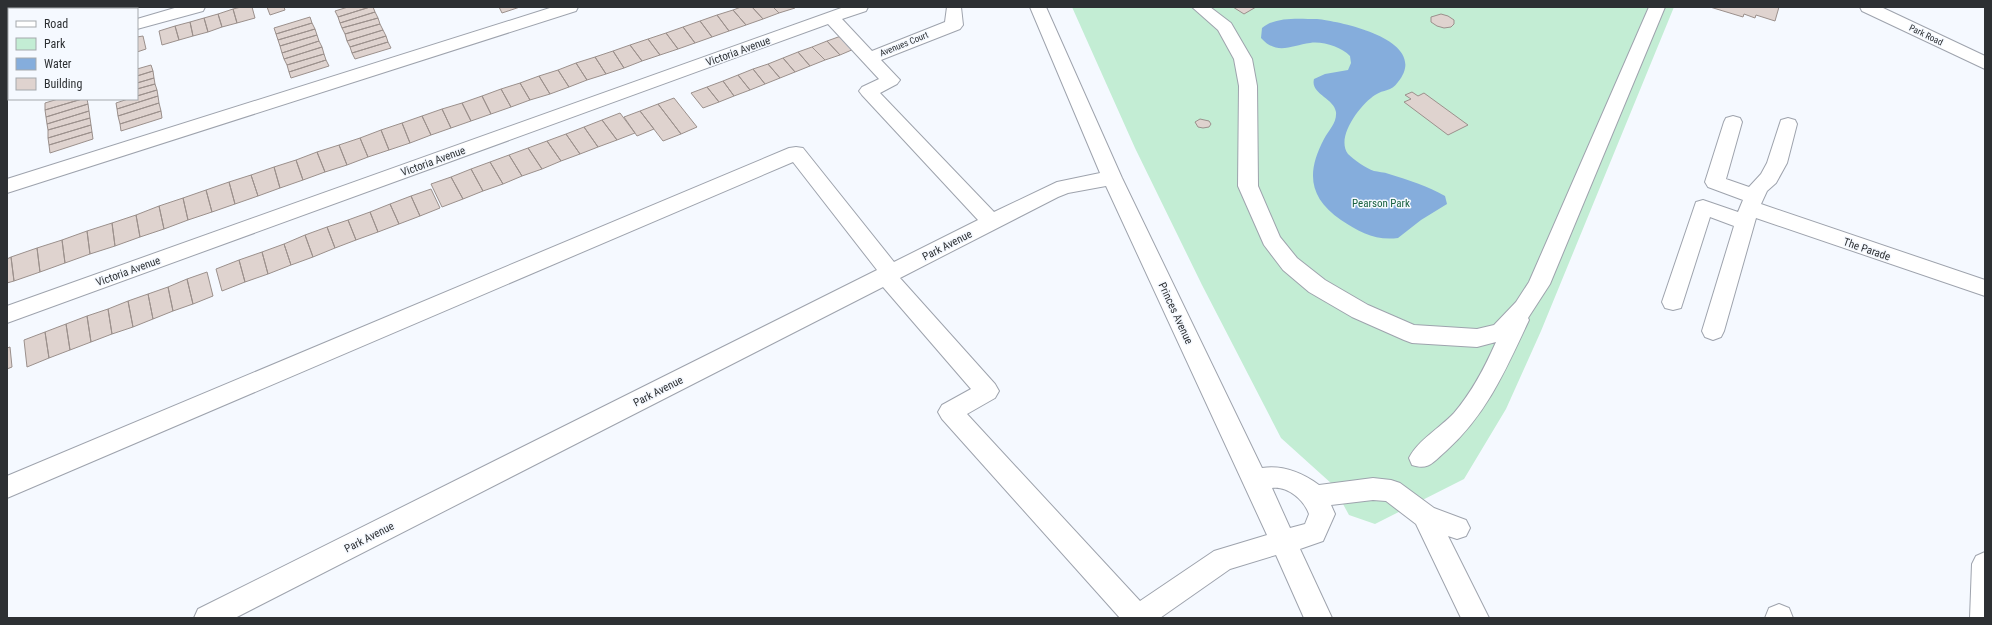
<svg xmlns="http://www.w3.org/2000/svg" width="1992" height="625" font-family="'Roboto Condensed',sans-serif">
  <style>
    .green { fill: #c3edd4 }
    .water { fill: #85addc }
    .building { fill: #dfd3cf; stroke: #9b908c }
    .lines { fill: none; stroke-linecap: round; stroke-linejoin: round }
    .minor-casing { stroke: #9ea3ad; stroke-width: 2 }
    .minor { fill: #fff; fill-rule: evenodd }
    .labels { text-anchor: middle; stroke-width: 3; stroke-linejoin: round; paint-order: stroke }
    .far-street-label { font-size: 9px; fill: #2d3033; stroke: #f5f9ff }
    .street-label { font-size: 11px; fill: #2d3033; stroke: #f5f9ff }
    .park-label { font-size: 11px; fill: #1a6241; stroke: #f5f9ff }
  </style>
  <rect width="100%" height="100%" fill="#f5f9ff"/>
  <path class="green" d="M1072,7h602l-133,324 -35,78 -42,70 -89,45 -26,-9 -17,-31 -51,-46 -79,-153 -67,-137z"/>
  <path class="water" d="M1317,19c27,3 114,22 81,63 -7,10 -14,7 -23,13 -14,9 -40,42 -27,59 6,6 18,14 26,17 4,1 10,1 15,3 19,6 39,12 56,22l2,8 -26,16 -23,18c-22,3 -39,-6 -57,-18 -32,-22 -35,-47 -17,-81 5,-9 13,-16 12,-27 -2,-14 -26,-18 -22,-33l11,-5 23,-4 3,-7 -1,-7c-9,-9 -27,-15 -40,-13 -18,2 -33,13 -49,-5l1,-10c14,-12 38,-9 55,-9z"/>
  <path class="building" d="M241,7h11l3,11 -18,5 -4,-14z
    M267,7h17l1,3 -15,5z
    M348,7h22l-32,10 -3,-6z
    M370,7h3l2,5 -35,11 -2,-6z
    M499,7h21l-18,6z
    M741,7h11l11,12 -17,6 -13,-15z
    M752,7h21l6,6 -16,6z
    M773,7h21l1,1 -16,5z
    M1233,7h23l-12,7z
    M1710,7h69l-4,14 -19,-6 -1,3 -11,-4 -1,3z
    M233,9l4,14 -15,4 -4,-13z
    M733,10l13,15 -17,6 -12,-16z
    M375,12l3,6 -36,10 -2,-5z
    M218,14l4,13 -14,5 -4,-14z
    M1441,14l7,2 6,4v4l-3,3 -7,1 -7,-2 -6,-4v-5z
    M717,15l12,16 -17,6 -12,-16z
    M310,17l2,6 -36,11 -2,-6z
    M204,18l4,14 -15,4 -3,-14z
    M378,18l2,6 -35,10 -3,-6z
    M700,21l12,16 -17,6 -12,-16z
    M190,22l3,14 -14,4 -4,-14z
    M312,23l3,6 -37,11 -2,-6z
    M380,24l3,6 -36,11 -2,-7z
    M175,26l4,14 -17,5 -3,-14z
    M683,27l12,16 -17,6 -12,-16z
    M315,29l2,6 -37,11 -2,-6z
    M383,30l3,6 -36,11 -3,-6z
    M666,33l12,16 -18,6 -12,-16z
    M317,35l2,6 -37,12 -2,-7z
    M143,36l3,13 -9,3v-15z
    M386,36l2,6 -36,11 -2,-6z
    M841,36l13,13 -14,6 -13,-14z
    M648,39l12,16 -18,6 -12,-16z
    M319,41l3,6 -38,12 -2,-6z
    M827,41l13,14 -15,5 -13,-13z
    M388,42l3,6 -36,11 -3,-6z
    M630,45l12,16 -18,7 -11,-17z
    M322,47l2,7 -37,11 -3,-6z
    M812,47l13,13 -15,6 -12,-14z
    M613,51l11,17 -18,6 -11,-17z
    M798,52l12,14 -15,6 -12,-14z
    M324,54l2,6 -37,12 -2,-7z
    M595,57l11,17 -19,6 -11,-17z
    M783,58l12,14 -15,6 -12,-14z
    M326,60l3,6 -38,12 -2,-6z
    M576,63l11,17 -18,7 -11,-17z
    M768,64l12,14 -15,6 -12,-15z
    M151,65l2,6 -16,5v-7z
    M753,69l12,15 -15,6 -12,-15z
    M558,70l11,17 -19,7 -11,-18z
    M153,71l1,7 -17,5v-7z
    M738,75l12,15 -16,6 -11,-15z
    M539,76l11,18 -20,6 -10,-17z
    M154,78l1,6 -18,5v-6z
    M723,81l11,15 -15,6 -12,-15z
    M520,83l10,17 -19,7 -10,-18z
    M155,84l2,6 -20,6v-7z
    M707,87l12,15 -16,6 -12,-15z
    M501,89l10,18 -20,7 -9,-18z
    M157,90l1,6 -41,13 -1,-6 12,-4h9v-3z
    M1412,92l6,4 6,-3 44,32 -20,10 -44,-33 7,-3 -6,-4z
    M158,96l1,7 -41,13 -1,-7z
    M482,96l9,18 -20,7 -9,-18z
    M674,98l23,29 -16,7 -23,-30z
    M58,99h24l-37,11v-7z
    M82,99h5l1,5 -42,13 -1,-7z
    M159,103l2,8 -41,13 -2,-8z
    M462,103l9,18 -20,7 -9,-19z
    M88,104l1,7 -42,13 -1,-7z
    M658,104l23,30 -18,7 -23,-30z
    M442,109l9,19 -20,7 -9,-19z
    M89,111l1,7 -42,12 -1,-6z
    M161,111l1,7 -41,13 -1,-7z
    M640,111l14,18 -17,7 -13,-19z
    M620,113l15,20 -18,7 -15,-20z
    M422,116l9,19 -21,8 -8,-20z
    M90,118l1,7 -43,13v-8z
    M1200,119l9,2 2,3 -2,3 -6,1 -5,-1 -3,-5z
    M602,120l15,20 -19,7 -14,-20z
    M402,123l8,20 -21,7 -8,-20z
    M91,125l1,7 -43,13 -1,-7z
    M584,127l14,20 -18,7 -14,-20z
    M381,130l8,20 -21,7 -8,-19z
    M92,132l1,7 -43,14 -1,-8z
    M566,134l14,20 -19,7 -14,-20z
    M360,138l8,19 -21,8 -8,-20z
    M547,141l14,20 -19,8 -14,-21z
    M339,145l8,20 -22,7 -8,-20z
    M528,148l14,21 -20,7 -13,-21z
    M317,152l8,20 -22,8 -7,-20z
    M509,155l13,21 -19,8 -13,-22z
    M296,160l7,20 -23,8 -6,-21z
    M490,162l13,22 -20,7 -12,-22z
    M274,167l6,21 -22,8 -7,-21z
    M471,169l12,22 -20,8 -12,-22z
    M251,175l7,21 -23,8 -6,-22z
    M451,177l12,22 -21,8 -11,-23z
    M229,182l6,22 -23,8 -6,-22z
    M431,189l9,19 -20,8 -9,-20z
    M206,190l6,22 -24,8 -5,-22z
    M411,196l9,20 -21,8 -9,-20z
    M183,198l5,22 -24,9 -5,-23z
    M390,204l9,20 -21,8 -8,-20z
    M159,206l5,23 -24,8 -4,-22z
    M370,212l8,20 -22,8 -8,-20z
    M136,215l4,22 -25,9 -3,-23z
    M348,220l8,20 -21,8 -8,-21z
    M112,223l3,23 -25,8 -3,-23z
    M327,227l8,21 -22,9 -8,-22z
    M87,231l3,23 -25,9 -3,-23z
    M305,235l8,22 -22,8 -7,-21z
    M62,240l3,23 -25,9 -3,-24z
    M284,244l7,21 -23,9 -6,-22z
    M37,248l3,24 -26,9 -3,-24z
    M262,252l6,22 -23,8 -6,-22z
    M11,257l3,24 -7,2v-24z
    M239,260l6,22 -23,9 -6,-22z
    M207,272l6,24 -20,8 -6,-25z
    M187,279l6,25 -20,7 -5,-24z
    M168,287l5,24 -20,8 -5,-25z
    M148,294l5,25 -20,8 -5,-26z
    M128,301l5,26 -21,7 -4,-25z
    M108,309l4,25 -21,8 -4,-26z
    M87,316l4,26 -21,8 -4,-26z
    M66,324l4,26 -21,8 -4,-26z
    M45,332l4,26 -22,9 -3,-27z
    M10,347l2,20 -5,2v-21z"/>
  <g class="lines">
    <defs>
      <path id="minor" d="M178,7h27l-2,4 -66,18v-10z
        M553,7h25l-2,4 -569,182v-14z
        M844,7h24l-2,4 -24,8 30,32 73,-29 2,-15h14l2,18 -3,4 -79,31 19,20 -3,4 -17,9 114,119 63,-30 43,-9 -70,-166h16l76,171 140,290c21,-3 39,4 57,17l54,-7 18,2 9,3 34,25 32,12 4,8 -4,8 -9,3 -9,-3 41,82h-28l-45,-94 -30,-23 -13,-1 -42,5 4,9 -12,27 -23,8 32,69h-28l-28,-63 -46,14 -70,49h-40l-178,-199 -4,-7 4,-7 29,-16 -88,-102 -648,331h-41l4,-9 679,-339 -84,-108 -786,336v-22l782,-328 7,-1 7,1 91,114 84,-42 -116,-125 -3,-4 3,-4 17,-8 -51,-55 -821,299v-17zM1106,186l161,349 -53,16 -74,50 -173,-187 28,-16 4,-7 -4,-7 -95,-106 158,-81 10,-4zM1272,488c16,-2 32,12 37,26l-4,10 -15,4z
        M1192,7h18l21,16 21,36 5,27 1,100 22,51 17,21 28,22 43,25 46,20 63,4 17,-4 22,-23 13,-20 120,-275h16l-115,277 -22,34 1,2c-23,49 -42,94 -83,131 -12,10 -17,20 -34,14l-3,-7c9,-18 31,-30 45,-45 18,-21 31,-46 42,-71l-19,5 -65,-4 -8,-3 -52,-23 -43,-25 -26,-22 -19,-25 -26,-59 1,-100 -5,-27 -16,-29z
        M1860,7h21l104,49v13l-123,-58z
        M7,56h2v10h-2z
        M1733,116l7,2 2,4 -16,57 23,8 12,-13 6,-11 14,-43 7,-2 7,2 2,4 -10,39 -11,20 -9,8 -6,13 224,76v16l-229,-78 -32,113 -3,6 -8,3 -8,-3 -3,-6 32,-105 -24,-9 -29,91 -8,2 -8,-2 -3,-6 34,-100 7,-2 35,12 5,-12 -35,-13 -3,-5 19,-60 2,-4z
        M1985,552v66h-15l2,-54 4,-8z
        M1779,604l10,4 4,10h-28l4,-10z"/>
    </defs>
    <use href="#minor" class="minor-casing"/>
    <use href="#minor" class="minor"/>
  </g>
  <g class="labels">
    <g class="far-street-label">
      <text transform="translate(1926 35) rotate(26)" y="3">Park Road</text>
      <text transform="translate(904 44) rotate(-22)" y="3">Avenues Court</text>
    </g>
    <g class="street-label">
      <text transform="translate(738 51) rotate(-20)" y="4">Victoria Avenue</text>
      <text transform="translate(433 161) rotate(-20)" y="4">Victoria Avenue</text>
      <text transform="translate(947 245) rotate(-27)" y="4">Park Avenue</text>
      <text transform="translate(1867 249) rotate(19)" y="4">The Parade</text>
      <text transform="translate(128 271) rotate(-20)" y="4">Victoria Avenue</text>
      <text transform="translate(1176 313) rotate(65)" y="4">Princes Avenue</text>
      <text transform="translate(658 391) rotate(-27)" y="4">Park Avenue</text>
      <text transform="translate(369 537) rotate(-27)" y="4">Park Avenue</text>
    </g>
    <g class="park-label">
      <text x="1381" y="207">Pearson Park</text>
    </g>
  </g>
  <rect width="1992" height="625" fill="none" stroke="#2d3033" stroke-width="16"/>
  <rect x="8" y="8" width="130" height="92" fill="#f5f9ff" stroke="#a5a9ad"/>
  <rect x="16" y="21" width="20" height="6" fill="#ffffff" stroke="#a5a9ad"/>
  <text x="44" y="28" font-size="12" fill="#2d3033">Road</text>
  <rect x="16" y="38" width="20" height="12" fill="#c3edd4" stroke="#a5a9ad"/>
  <text x="44" y="48" font-size="12" fill="#2d3033">Park</text>
  <rect x="16" y="58" width="20" height="12" fill="#85addc" stroke="#a5a9ad"/>
  <text x="44" y="68" font-size="12" fill="#2d3033">Water</text>
  <rect x="16" y="78" width="20" height="12" fill="#dfd3cf" stroke="#a5a9ad"/>
  <text x="44" y="88" font-size="12" fill="#2d3033">Building</text>
</svg>
